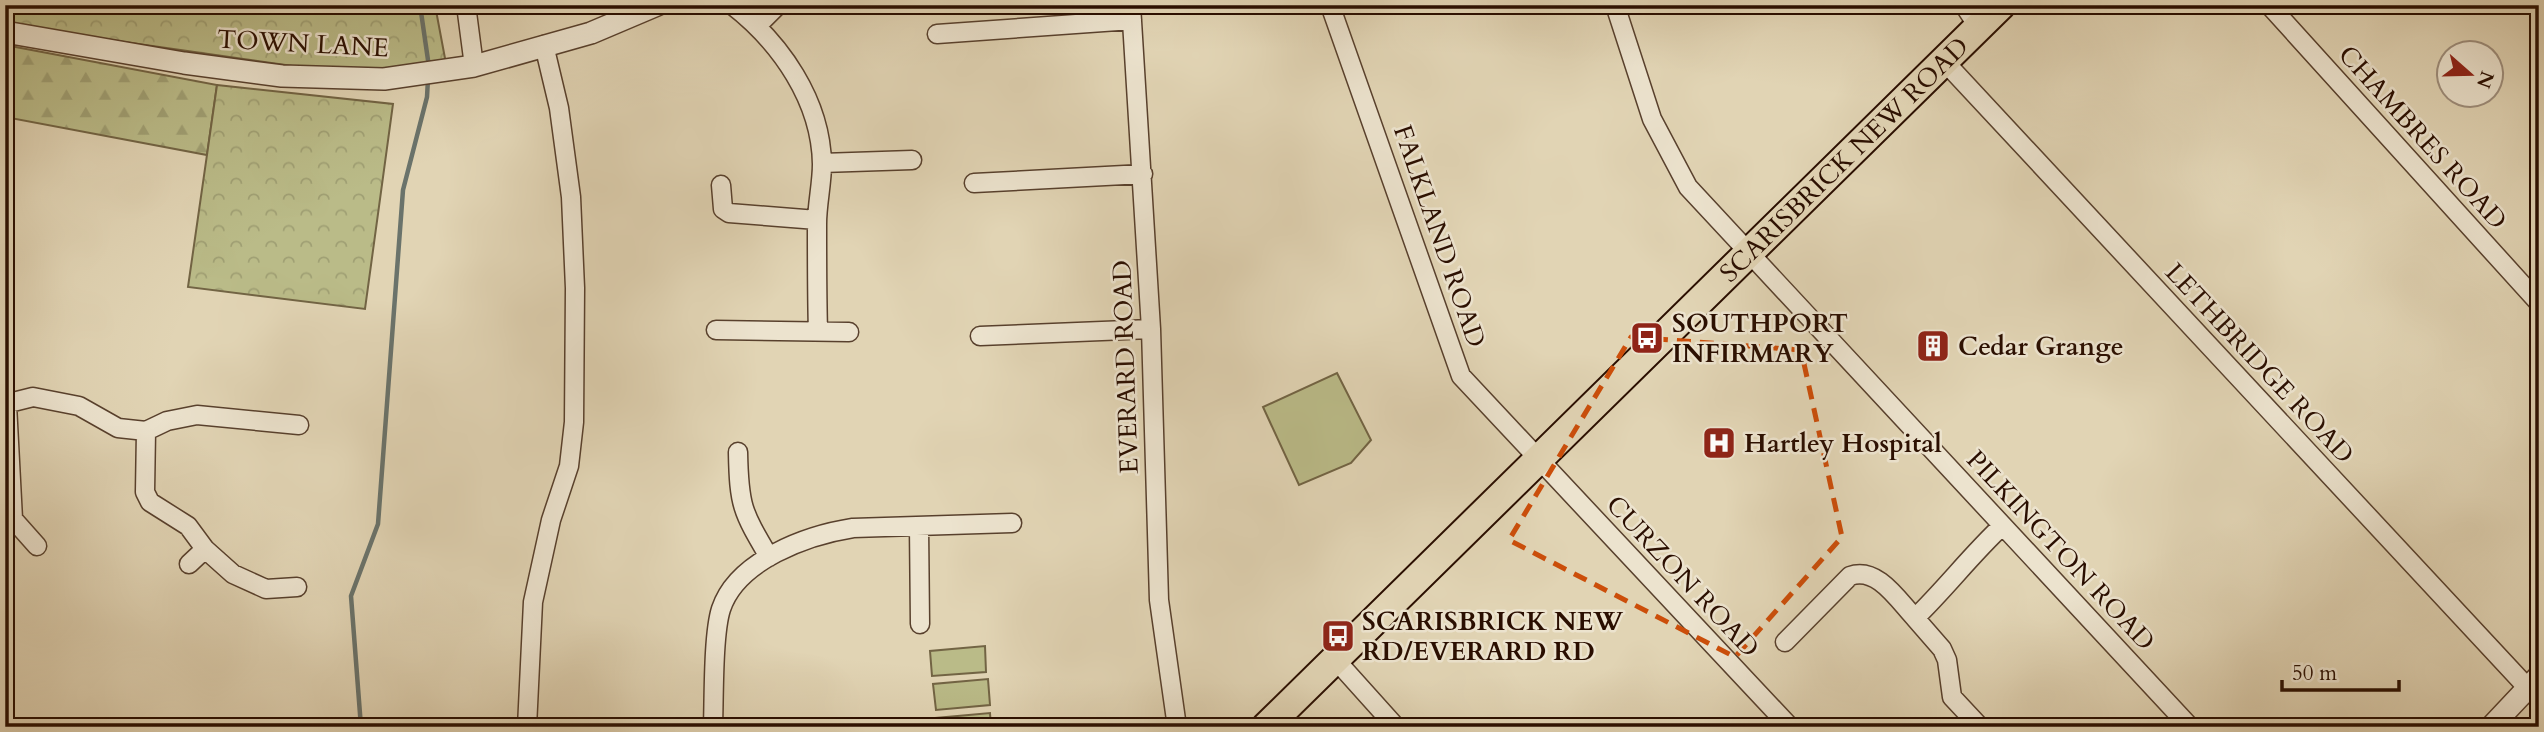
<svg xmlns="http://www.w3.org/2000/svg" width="2544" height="732" font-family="Cardo,serif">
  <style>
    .forest { fill: url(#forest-firs); stroke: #726444; stroke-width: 2 }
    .park { fill: url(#park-crowns); stroke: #726444; stroke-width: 2 }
    .pitch { fill: #babb88; stroke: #726444; stroke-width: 2 }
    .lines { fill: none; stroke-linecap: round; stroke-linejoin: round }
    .stream { stroke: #6a736b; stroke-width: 4.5 }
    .minor-casing { stroke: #58402d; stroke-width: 21 }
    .tertiary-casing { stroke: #58402d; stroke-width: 24 }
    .trunk-casing { stroke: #2a0e00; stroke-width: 32 }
    .minor { stroke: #ece3ce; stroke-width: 18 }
    .tertiary { stroke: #ece3ce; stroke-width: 21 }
    .trunk { stroke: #e1d4b4; stroke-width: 28 }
    .marked { fill: none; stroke: #cc4e0a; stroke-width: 5; stroke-dasharray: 14 9; stroke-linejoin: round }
    .labels { text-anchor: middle; stroke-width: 5; stroke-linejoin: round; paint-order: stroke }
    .street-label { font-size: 26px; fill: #2a0e00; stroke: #ece3ce }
    .poi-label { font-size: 26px; font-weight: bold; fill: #2a0e00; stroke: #ece3ce; text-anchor: start }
  </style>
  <defs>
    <pattern id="forest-firs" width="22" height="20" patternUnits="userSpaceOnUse" patternTransform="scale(1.75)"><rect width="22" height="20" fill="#babb88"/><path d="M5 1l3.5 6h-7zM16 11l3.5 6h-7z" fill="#a0a074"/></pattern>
    <pattern id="park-crowns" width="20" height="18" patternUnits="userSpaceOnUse" patternTransform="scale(1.75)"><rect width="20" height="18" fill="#babb88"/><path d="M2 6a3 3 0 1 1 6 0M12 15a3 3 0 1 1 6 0" fill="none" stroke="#a0a074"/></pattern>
  </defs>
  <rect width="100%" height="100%" fill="#e1d4b4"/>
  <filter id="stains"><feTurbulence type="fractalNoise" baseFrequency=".00286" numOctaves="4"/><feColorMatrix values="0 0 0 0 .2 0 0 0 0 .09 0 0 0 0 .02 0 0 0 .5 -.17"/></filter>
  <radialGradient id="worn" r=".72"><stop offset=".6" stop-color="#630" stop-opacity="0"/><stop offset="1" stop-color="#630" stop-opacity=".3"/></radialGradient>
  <path class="forest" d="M5,45l212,40 -10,70 -202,-38z"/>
  <path class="park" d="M5,5h430l12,64 -63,10 -379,-54z
    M217,85l176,19 -28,205 -177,-22z"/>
  <path class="pitch" d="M1337,373l34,67 -20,23 -52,22 -36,-78z
    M985,646l1,26 -54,4 -2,-25z
    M988,679l2,26 -54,5 -3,-26z
    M990,713l1,14h-54l-1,-9z"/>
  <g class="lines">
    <path class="stream" d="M420,5l9,62
      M361,727l-10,-131 27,-72 25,-334 24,-93 1,-18"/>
    <defs>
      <path id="minor" d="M466,5l8,61
        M732,5c49,38 89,96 90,159 0,20 -5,40 -5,60 0,36 0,72 1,108
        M1131,5l20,324 8,271 18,127
        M1330,5l131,371 329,351
        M1615,5l37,114 36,68 502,540
        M1964,5l15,23
        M2269,5l270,298
        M758,25l20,-20
        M937,34l195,-14
        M1944,61l595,639
        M822,163l90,-3
        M974,183l169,-9
        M721,185l2,24 6,4 88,7
        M716,330l133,2
        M980,336l171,-7
        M5,404l28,-7 46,9 39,22 28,3 21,-10 30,-6 102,10
        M7,404l6,115 24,27
        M146,431l-1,61 5,10 38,24 17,23 28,25 33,15 31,-2
        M738,452c1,54 4,59 31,105
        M919,526l1,98
        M189,564l16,-15
        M1915,618l27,31 5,11 5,37 28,30
        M1785,642l65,-66c27,-10 48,24 65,42 31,-30 56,-63 87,-92
        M1334,658l62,69
        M527,727l6,-125 18,-82 18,-54 5,-44 1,-134 -4,-91 -12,-89 -15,-63
        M713,727c1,-30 0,-93 8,-118 16,-49 87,-74 132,-81l159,-5"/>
      <path id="tertiary" d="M5,32l179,31 98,13 102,3 90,-13 117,-33 66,-28
        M2491,727l48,-51"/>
      <g id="trunk">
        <path id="s1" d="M1266,727l735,-722"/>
      </g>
    </defs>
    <use href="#minor" class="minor-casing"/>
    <use href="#tertiary" class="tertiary-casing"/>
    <use href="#trunk" class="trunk-casing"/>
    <use href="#minor" class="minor"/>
    <use href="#tertiary" class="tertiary"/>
    <use href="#trunk" class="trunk"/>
  </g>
  <path class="marked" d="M1631,337l170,13 41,187 -107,120 -226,-117z"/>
  <defs>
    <symbol id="bus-square" viewBox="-11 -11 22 22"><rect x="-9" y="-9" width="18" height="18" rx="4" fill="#8f2418" stroke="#ece3ce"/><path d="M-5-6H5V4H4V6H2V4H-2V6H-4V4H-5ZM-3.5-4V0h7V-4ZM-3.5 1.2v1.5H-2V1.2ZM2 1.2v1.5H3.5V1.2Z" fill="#fff"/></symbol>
    <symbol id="building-square" viewBox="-11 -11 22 22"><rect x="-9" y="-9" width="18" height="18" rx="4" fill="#8f2418" stroke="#ece3ce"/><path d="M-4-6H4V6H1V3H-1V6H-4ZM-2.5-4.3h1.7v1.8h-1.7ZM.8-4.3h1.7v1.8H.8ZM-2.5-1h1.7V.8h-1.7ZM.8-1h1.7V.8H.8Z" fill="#fff"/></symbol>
    <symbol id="hospital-square" viewBox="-11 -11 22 22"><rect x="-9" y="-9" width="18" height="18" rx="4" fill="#8f2418" stroke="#ece3ce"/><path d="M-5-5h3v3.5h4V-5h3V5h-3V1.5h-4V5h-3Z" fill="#fff"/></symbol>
  </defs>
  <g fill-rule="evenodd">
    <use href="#bus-square" x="1628" y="319" width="38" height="38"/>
    <use href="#building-square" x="1914" y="327" width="38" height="38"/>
    <use href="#hospital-square" x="1700" y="424" width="38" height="38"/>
    <use href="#bus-square" x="1319" y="617" width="38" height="38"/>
  </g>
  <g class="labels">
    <g class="street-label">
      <text transform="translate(303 43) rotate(3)" y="9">TOWN LANE</text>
      <text transform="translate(2423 137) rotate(48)" y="9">CHAMBRES ROAD</text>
      <text dy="9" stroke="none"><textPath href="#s1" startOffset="810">SCARISBRICK NEW ROAD</textPath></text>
      <text transform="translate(1440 236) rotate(71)" y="9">FALKLAND ROAD</text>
      <text transform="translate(2260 363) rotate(47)" y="9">LETHBRIDGE ROAD</text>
      <text transform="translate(1125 367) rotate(-92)" y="9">EVERARD ROAD</text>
      <text transform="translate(2061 550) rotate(47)" y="9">PILKINGTON ROAD</text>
      <text transform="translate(1683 576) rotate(47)" y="9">CURZON ROAD</text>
    </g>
    <g class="poi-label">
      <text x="1672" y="332">SOUTHPORT<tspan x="1672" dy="30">INFIRMARY</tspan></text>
      <text x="1958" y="355">Cedar Grange</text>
      <text x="1744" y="452">Hartley Hospital</text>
      <text x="1362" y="630">SCARISBRICK NEW<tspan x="1362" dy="30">RD/EVERARD RD</tspan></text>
    </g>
  </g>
  <rect width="2544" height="732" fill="none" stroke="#e1d4b4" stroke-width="28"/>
  <rect x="7" y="7" width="2530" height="718" fill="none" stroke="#2a0e00" stroke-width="3.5"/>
  <rect x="14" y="14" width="2516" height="704" fill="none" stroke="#2a0e00" stroke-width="2"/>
  <g transform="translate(2470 74) rotate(110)"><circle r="33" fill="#ece3ce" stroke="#9e8e7c" stroke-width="2"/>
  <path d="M0-5L12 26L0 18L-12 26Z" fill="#8f2418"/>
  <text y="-10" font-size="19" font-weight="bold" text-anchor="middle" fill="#2a0e00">N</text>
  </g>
  <path d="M2282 680v10h117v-10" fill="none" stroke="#2a0e00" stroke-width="3.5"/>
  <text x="2292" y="680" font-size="21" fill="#2a0e00" stroke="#ece3ce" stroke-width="5" paint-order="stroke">50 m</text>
  <rect width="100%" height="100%" filter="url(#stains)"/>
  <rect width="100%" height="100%" fill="url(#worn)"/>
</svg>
